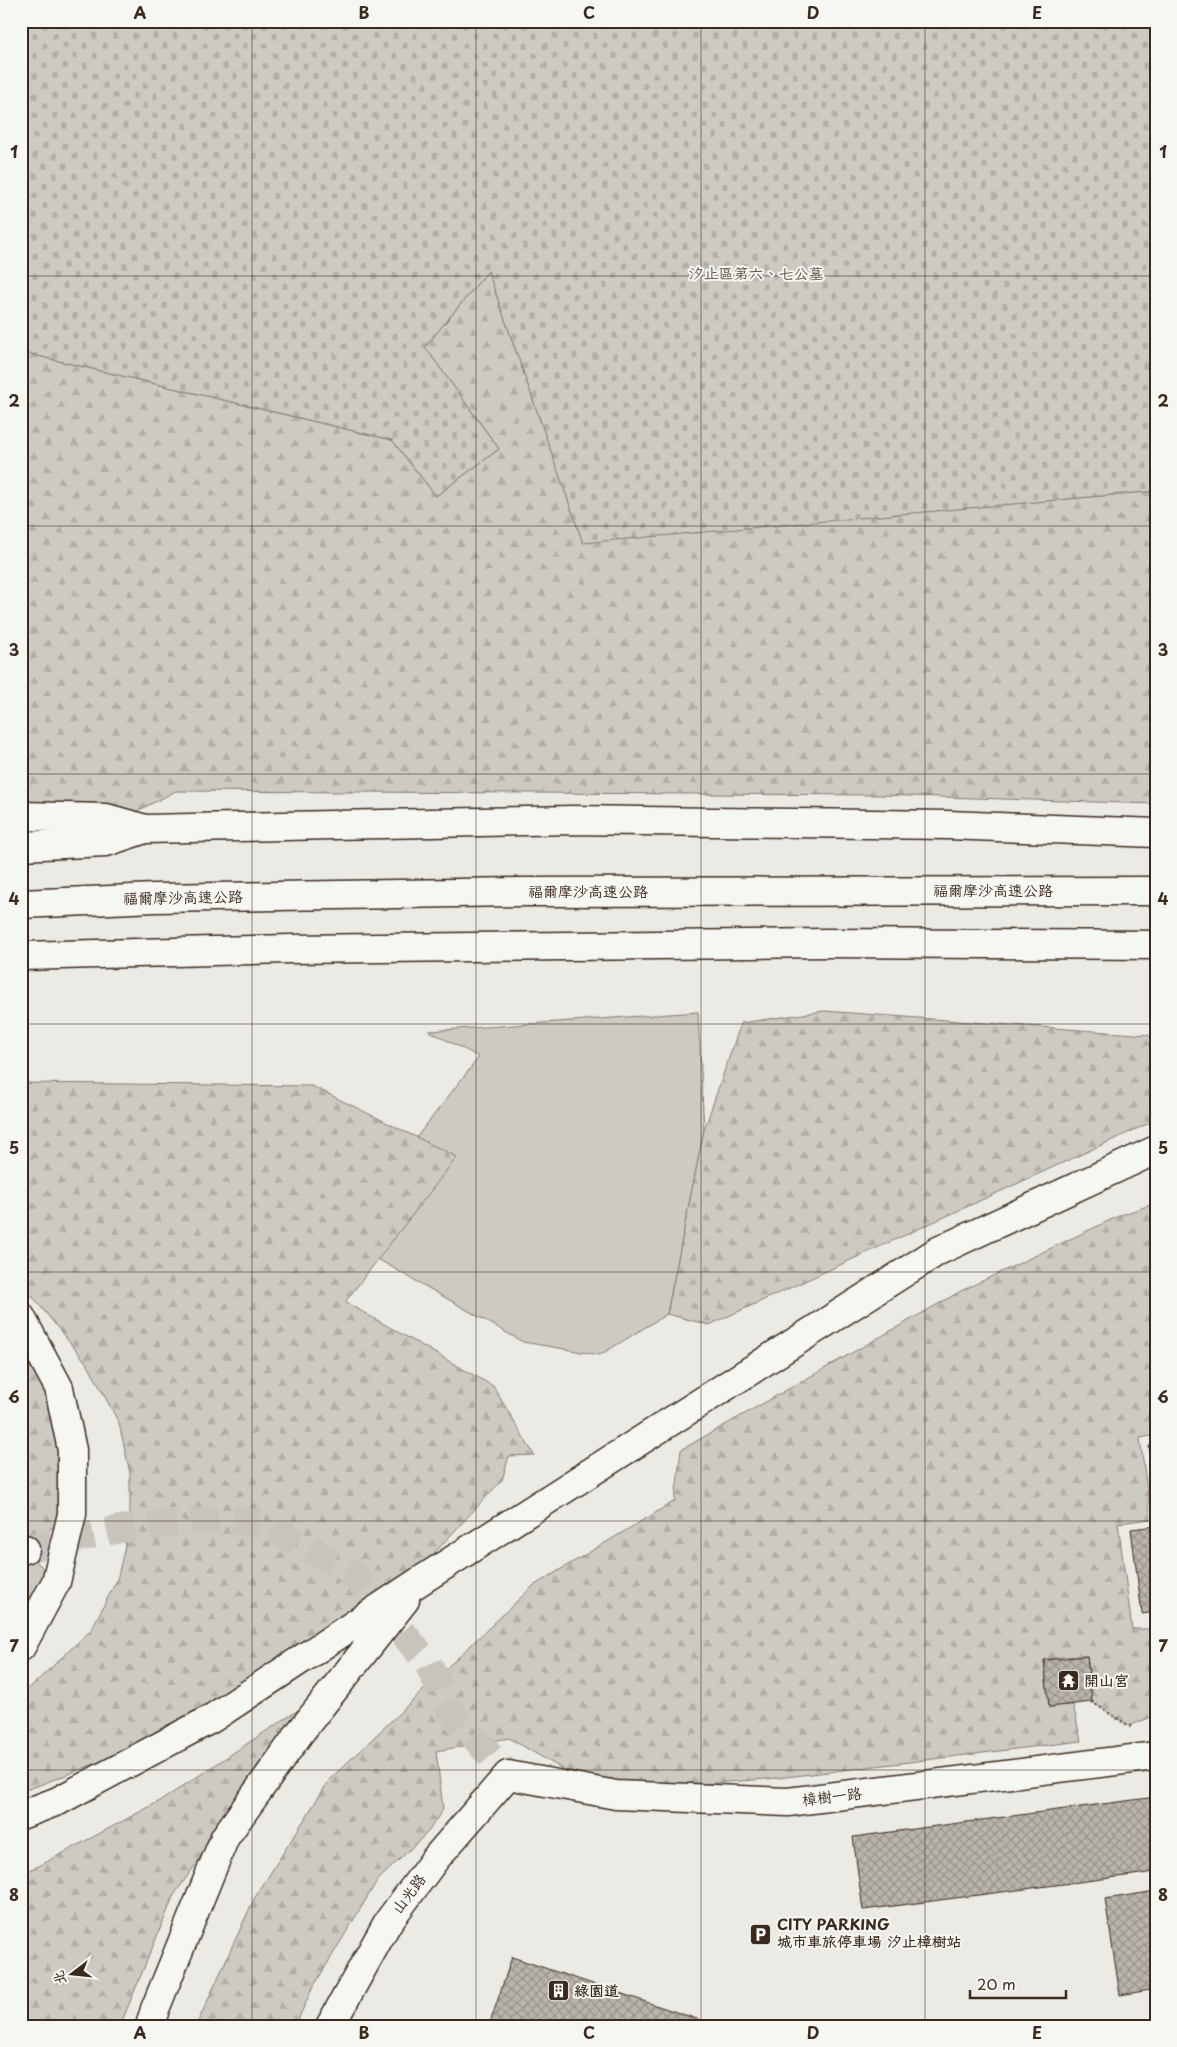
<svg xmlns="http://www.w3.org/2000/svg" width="1177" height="2047" font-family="'Playpen Sans','LXGW WenKai TC',sans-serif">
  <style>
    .grass { fill: #cdcac4; stroke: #847a71 }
    .forest { fill: url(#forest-firs); stroke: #847a71 }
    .cemetery { fill: url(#cemetery-stones); stroke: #847a71 }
    .building { fill: url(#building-cross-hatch); stroke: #3b2a1e }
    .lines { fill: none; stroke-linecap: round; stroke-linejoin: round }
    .minor-tunnel { stroke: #c8c4bd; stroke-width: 28; stroke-dasharray: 28 14; stroke-linecap: butt }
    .minor-casing { stroke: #3b2a1e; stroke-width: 31 }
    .highway-casing { stroke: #3b2a1e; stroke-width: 31 }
    .path { stroke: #3b2a1e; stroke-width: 3; stroke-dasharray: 1 4; stroke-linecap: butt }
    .minor { stroke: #f6f6f2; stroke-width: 28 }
    .highway { stroke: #f6f6f2; stroke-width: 28 }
    .grid { fill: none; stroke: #3b2a1e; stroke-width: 1; stroke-opacity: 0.55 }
    .labels { text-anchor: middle; stroke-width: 4; stroke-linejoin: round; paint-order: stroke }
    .park-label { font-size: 15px; fill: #605248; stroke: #f6f6f2 }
    .street-label { font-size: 15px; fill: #3b2a1e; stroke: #f6f6f2 }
    .poi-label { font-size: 15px; font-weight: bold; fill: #3b2a1e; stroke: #f6f6f2; text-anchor: start }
    .neatline { fill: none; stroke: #3b2a1e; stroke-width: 2 }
    .grid-label { font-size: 16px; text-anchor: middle; font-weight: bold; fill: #3b2a1e }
  </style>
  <defs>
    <pattern id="forest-firs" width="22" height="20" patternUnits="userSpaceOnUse" patternTransform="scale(1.25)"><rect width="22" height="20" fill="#cdcac4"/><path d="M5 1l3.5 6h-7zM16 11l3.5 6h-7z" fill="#b1aea8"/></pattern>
    <pattern id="cemetery-stones" width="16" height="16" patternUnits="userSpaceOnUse" patternTransform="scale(1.25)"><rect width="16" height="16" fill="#cdcac4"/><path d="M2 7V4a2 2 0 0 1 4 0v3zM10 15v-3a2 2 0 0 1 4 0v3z" fill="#b1aea8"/></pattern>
    <pattern id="building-cross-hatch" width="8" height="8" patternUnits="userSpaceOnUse" patternTransform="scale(1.25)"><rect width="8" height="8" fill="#bab4ae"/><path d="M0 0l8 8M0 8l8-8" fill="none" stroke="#98938d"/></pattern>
  </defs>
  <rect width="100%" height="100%" fill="#ebeae5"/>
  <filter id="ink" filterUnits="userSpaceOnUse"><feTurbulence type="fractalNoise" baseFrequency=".02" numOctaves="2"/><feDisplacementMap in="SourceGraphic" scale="10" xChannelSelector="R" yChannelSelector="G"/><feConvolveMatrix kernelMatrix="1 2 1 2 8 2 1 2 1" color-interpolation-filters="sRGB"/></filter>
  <g filter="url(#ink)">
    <path class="grass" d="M698,1012l6,118 -37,184 -67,41 -77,-13 -184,-105 140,-180 -50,-26z
      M25,1549l31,33 -35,65v-97z"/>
    <path class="forest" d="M488,271l95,271 573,-51v313l-276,-9 -704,-4 -77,40 -78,5v-484l371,88 44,56 63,-47 -74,-102z
      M824,1011l324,24 8,7v78l-447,205 -42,-11 37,-184 37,-107z
      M21,1083l291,3 145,71 -112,145 148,84 41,69 -25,1 -7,24 -92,99 -169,110 -123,66 -97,37v-96l70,-66 26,-50 13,-55v-52l-11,-50 -31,-58 -60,-74 -7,-5z
      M1156,1203v232l-16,3 11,81 -33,4 14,106h24v86l-27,11 -37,-24 -5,-46 -27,1 -16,3 5,46 24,-1 8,36 -303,37 -176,14 -93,-54 -73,13 7,58 -15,23 -51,49 -65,108 -17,37h-99l58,-127 76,-120 203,-193 142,-85 6,-51 280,-159 160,-76z
      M21,1317l38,71 13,126 -51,36z
      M327,1691l-93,119 -60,85 -54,131h-99v-153l18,-7 123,-66z"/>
    <path class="cemetery" d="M21,21h1135v470l-573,52 -95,-272 -63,76 74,102 -63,47 -44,-56 -371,-88z"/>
    <path class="building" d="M1156,1445v43l-7,-42z
      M1156,1526v86l-14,2 -11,-85z
      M1087,1656l5,46 -43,5 -5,-47z
      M1156,1797v75l-293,38 -10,-73z
      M1156,1891v98l-36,6 -15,-96z
      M512,1957l206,69h-229z"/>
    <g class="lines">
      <path class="minor-tunnel" d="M25,1549l95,-20 106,-10 40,5 88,51 74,88 21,46 59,66"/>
      <defs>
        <path id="minor" d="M21,1550l4,-1
          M330,2026l58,-104 48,-64 72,-83 108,20 172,7 368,-46"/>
        <path id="highway" d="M21,816l85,2 39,11
          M21,846l85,-4 39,-13 427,-9 376,5 208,8
          M21,904l134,-6 368,-6 633,-1
          M21,956l270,-7 537,-6 328,2
          M21,1317l38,71 13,62v64l-16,68 -35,65
          M21,1815l37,-14 153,-82 209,-138 518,-330 218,-101
          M150,2026l5,-17 70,-172 76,-106 104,-131"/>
      </defs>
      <use href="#minor" class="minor-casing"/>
      <use href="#highway" class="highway-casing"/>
      <path class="path" d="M1092,1702l40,26"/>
      <use href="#minor" class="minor"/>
      <use href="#highway" class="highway"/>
    </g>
  </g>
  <path class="grid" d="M252,21v2005M476,21v2005M701,21v2005M925,21v2005M21,276h1135M21,526h1135M21,774h1135M21,1024h1135M21,1272h1135M21,1521h1135M21,1770h1135"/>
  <defs>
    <symbol id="temple-square" viewBox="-11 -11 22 22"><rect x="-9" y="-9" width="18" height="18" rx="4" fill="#3b2a1e" stroke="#f6f6f2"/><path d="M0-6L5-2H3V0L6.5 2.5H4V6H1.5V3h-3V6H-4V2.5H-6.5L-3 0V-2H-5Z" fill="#fff"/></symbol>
    <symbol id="parking-square" viewBox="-11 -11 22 22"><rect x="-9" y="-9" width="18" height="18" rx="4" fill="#3b2a1e" stroke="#f6f6f2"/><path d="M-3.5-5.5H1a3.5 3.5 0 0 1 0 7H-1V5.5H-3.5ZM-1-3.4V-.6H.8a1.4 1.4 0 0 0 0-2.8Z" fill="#fff"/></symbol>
    <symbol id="building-square" viewBox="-11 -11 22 22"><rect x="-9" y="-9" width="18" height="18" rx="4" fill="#3b2a1e" stroke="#f6f6f2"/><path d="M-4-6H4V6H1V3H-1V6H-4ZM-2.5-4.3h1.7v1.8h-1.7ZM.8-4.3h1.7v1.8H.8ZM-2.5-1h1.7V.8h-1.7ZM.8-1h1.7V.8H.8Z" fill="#fff"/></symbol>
  </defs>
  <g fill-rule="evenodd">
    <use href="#temple-square" x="1056" y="1668" width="25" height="25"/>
    <use href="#parking-square" x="748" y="1922" width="25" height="25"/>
    <use href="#building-square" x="546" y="1978" width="25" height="25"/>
  </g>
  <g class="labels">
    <g class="park-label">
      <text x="756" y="279">汐止區第六、七公墓</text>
    </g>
    <g class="street-label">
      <text x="993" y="896">福爾摩沙高速公路</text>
      <text x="588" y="897">福爾摩沙高速公路</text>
      <text transform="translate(183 898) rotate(-1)" y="5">福爾摩沙高速公路</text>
      <text transform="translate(832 1797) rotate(-7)" y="5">樟樹一路</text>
      <text transform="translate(409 1894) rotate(-53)" y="5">山光路</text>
    </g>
    <g class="poi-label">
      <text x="1084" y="1686">開山宮</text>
      <text x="777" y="1930">CITY PARKING<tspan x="777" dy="17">城市車旅停車場 汐止樟樹站</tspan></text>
      <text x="574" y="1996">綠園道</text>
    </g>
  </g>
  <rect width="1177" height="2047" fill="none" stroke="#f6f6f2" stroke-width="55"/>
  <g transform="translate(72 1974) rotate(254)" stroke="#f6f6f2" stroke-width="4" paint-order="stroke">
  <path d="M0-4L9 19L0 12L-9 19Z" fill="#3b2a1e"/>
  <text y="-8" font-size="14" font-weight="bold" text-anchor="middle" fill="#3b2a1e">北</text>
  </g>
  <path d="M970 1990v8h96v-8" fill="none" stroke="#3b2a1e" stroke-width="2.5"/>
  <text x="977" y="1990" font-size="15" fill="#3b2a1e" stroke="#f6f6f2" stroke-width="4" paint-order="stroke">20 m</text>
  <rect x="28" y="28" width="1122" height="1992" class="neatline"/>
  <g class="grid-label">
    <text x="140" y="19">A</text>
    <text x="364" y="19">B</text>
    <text x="589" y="19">C</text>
    <text x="813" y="19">D</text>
    <text x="1037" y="19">E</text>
    <text x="14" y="158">1</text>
    <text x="1163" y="158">1</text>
    <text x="14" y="407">2</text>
    <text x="1163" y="407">2</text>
    <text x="14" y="656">3</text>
    <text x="1163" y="656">3</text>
    <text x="14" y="905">4</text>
    <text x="1163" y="905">4</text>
    <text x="14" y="1154">5</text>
    <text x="1163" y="1154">5</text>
    <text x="14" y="1403">6</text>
    <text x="1163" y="1403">6</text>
    <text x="14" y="1652">7</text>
    <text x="1163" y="1652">7</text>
    <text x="14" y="1901">8</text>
    <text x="1163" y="1901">8</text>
    <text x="140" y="2039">A</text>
    <text x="364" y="2039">B</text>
    <text x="589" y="2039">C</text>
    <text x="813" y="2039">D</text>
    <text x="1037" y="2039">E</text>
  </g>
</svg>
